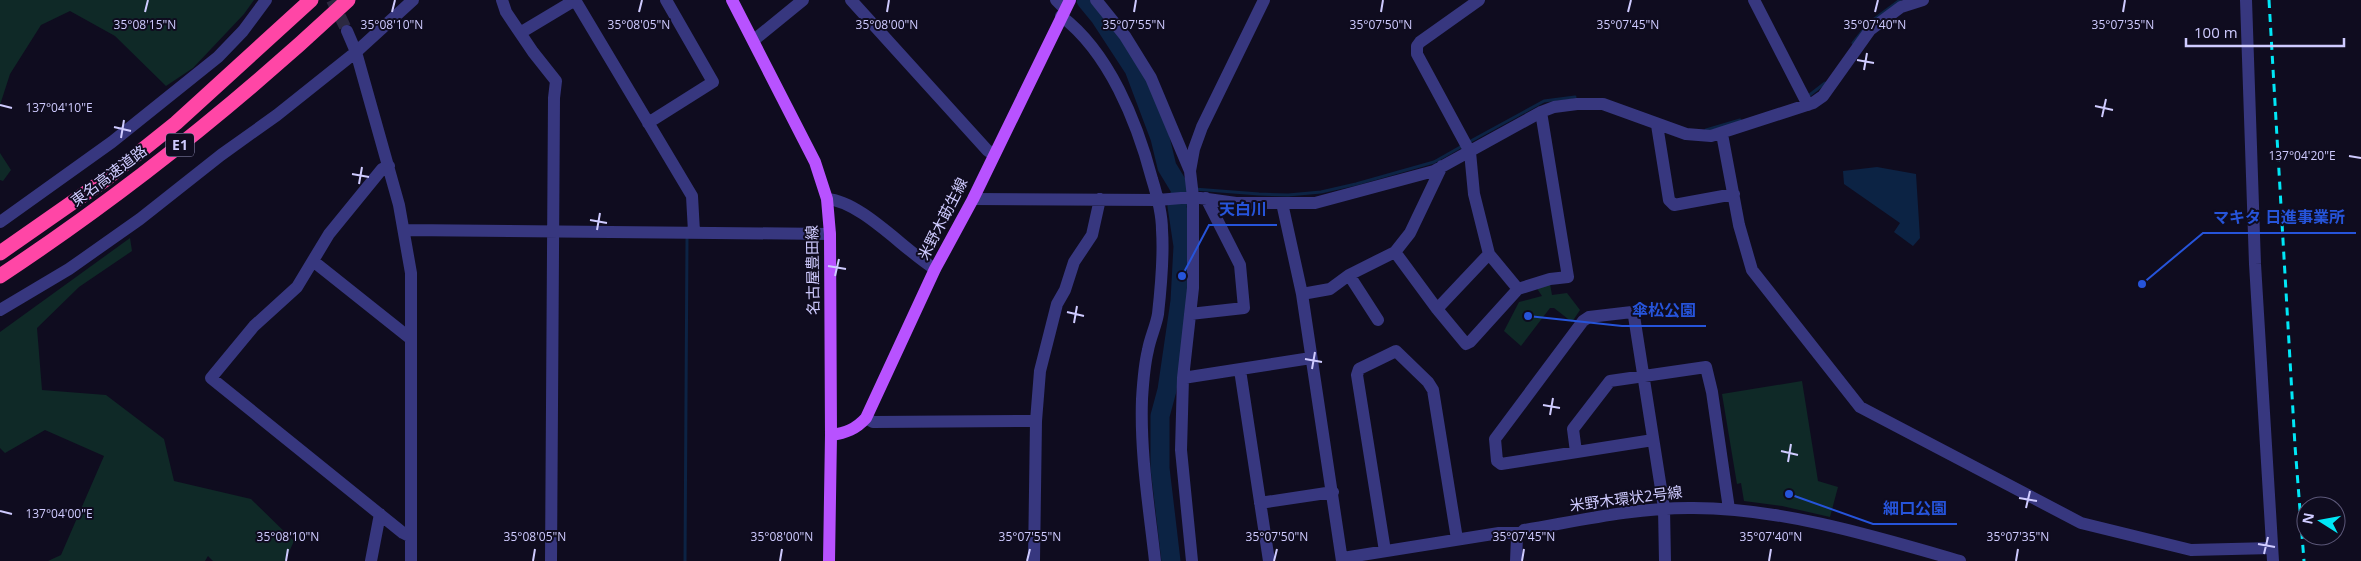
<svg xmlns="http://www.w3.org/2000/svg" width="2361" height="561" font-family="'Open Sans','Noto Sans JP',sans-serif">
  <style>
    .green { fill: #0f2927 }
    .water { fill: #0c2344 }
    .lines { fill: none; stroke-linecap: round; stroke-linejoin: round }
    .stream { stroke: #0c2344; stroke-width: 3 }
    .river { stroke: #0c2344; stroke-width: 19 }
    .minor-tunnel { stroke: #2c2941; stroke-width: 12; stroke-dasharray: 12 6; stroke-linecap: butt }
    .minor { stroke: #37377f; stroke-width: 12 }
    .major { stroke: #b852ff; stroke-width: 12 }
    .highway { stroke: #ff46a6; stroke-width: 15 }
    .rail { stroke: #00e7f6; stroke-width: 3; stroke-dasharray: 8 6; stroke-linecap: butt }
    .ticks { fill: none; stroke: #cfcbff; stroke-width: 2 }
    .labels { text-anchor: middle; stroke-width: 4; stroke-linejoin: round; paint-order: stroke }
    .shield { fill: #0f0c1f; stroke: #9592bc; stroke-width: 1 }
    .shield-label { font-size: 14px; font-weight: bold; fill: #cfcbff }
    .street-label { font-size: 15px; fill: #cfcbff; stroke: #0f0c1f }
    .ticks-label { font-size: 12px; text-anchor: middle; fill: #cfcbff; stroke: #0f0c1f; stroke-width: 4; stroke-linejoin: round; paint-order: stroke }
    .leader { fill: none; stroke: #2654da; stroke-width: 2 }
    .callout-dot { fill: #2654da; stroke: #0f0c1f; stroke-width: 2 }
    .callout-label { font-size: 16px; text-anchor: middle; font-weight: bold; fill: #2654da; stroke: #0f0c1f; stroke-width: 4; stroke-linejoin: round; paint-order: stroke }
  </style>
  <rect width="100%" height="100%" fill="#0f0c1f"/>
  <path class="green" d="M0,0h254l-10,14 -51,54 -27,18 -51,-50 -45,-25 -29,14 -31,49 -10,31z
    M0,153l11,17 -8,11 -3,-1z
    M130,238l2,13 -53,36 -42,41 5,62 64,5 58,44 10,42 77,18 43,42 -9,20h-72l-5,-5 -3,5h-157l13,-6 43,-99 -59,-26 -40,23 -5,-5v-116z
    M1550,284l2,11 15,-2 13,17 -8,12 -18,-14h-4l-29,38 -17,-15 15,-29 23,-6 -6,-9z
    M1802,381l16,100 20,6 -8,30 -48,-11 -38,-5 -3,-18 -4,1 -15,-90z"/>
  <path class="water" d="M1877,167l39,7 4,64 -7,8 -19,-14 6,-9 -56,-39 -1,-13z"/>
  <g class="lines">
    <path class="stream" d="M1853,43l16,-20 31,-23
      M1807,97l18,-14
      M1706,130l34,-10
      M1469,142l75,-41 31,-4
      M1194,189l65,5 29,1 33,-3 35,-8 78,-22 30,-17
      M1181,190l7,-1
      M685,561l2,-322"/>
    <path class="river" d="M1086,0l14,17 34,52 26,69 7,29 14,23 -4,16 6,40 -3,55 -13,89 -7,26v52l11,93"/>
    <path class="minor-tunnel" d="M332,0l15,31"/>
    <path class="minor" d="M502,0l4,12 27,40 23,29 -2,17 -3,463
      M575,0l117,196 2,36
      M851,0l136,150 7,5
      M1056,0l9,9
      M1096,0l29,36 26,42 39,93 3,26v91l-10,90 -2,72 11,111
      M1479,0l-59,42 -3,4v8l53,98 4,42 15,60 29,35
      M1754,0l54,105
      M2246,0l9,264 18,297
      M1061,16c48,36 76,106 91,163 5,16 10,34 10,51 2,28 -1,57 -4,84 -2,12 -8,24 -10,36 -4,16 -5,33 -6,49 -2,54 7,108 13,162
      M347,31l9,21 43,153 12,68v288
      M520,33l55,-33
      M754,40l49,-40
      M648,123l65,-41 -47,-82
      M1657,125l12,75 5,5 60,-11
      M1722,134l17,91 13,45 108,137 221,116 110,27 81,-2
      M389,166l-7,3 -53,65 -32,53 -43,39 -43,52 192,155 8,4
      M1190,171l4,-22 8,-22 62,-127
      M827,199c34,2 78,52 108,70
      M973,199l185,1 35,-3 43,6h79l119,-32 107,-59 13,-5 23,-3h26l83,30 25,2 102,-33 10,-7 47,-66 31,-23 22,-7
      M1282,203l20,91 40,267
      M0,222l112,-80 106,-85 25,-26 23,-31
      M405,230l425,4
      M1395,252l42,57 29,35 4,-2 48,-53 32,-10 18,-2 -27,-165
      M313,261l98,78
      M1349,275l29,45
      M1302,294l28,-5 19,-14 46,-23 15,-19 32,-67
      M1437,309l52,-55
      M0,310l69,-41 71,-50 81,-64 56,-40 79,-63 57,-52
      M1190,314l54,-6 -4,-43 -34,-67
      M1240,370l29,191
      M1183,378l128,-20
      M866,418l7,4 163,-1
      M1653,440l-152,24 -4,-3 -2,-22 88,-118 6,-4 43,-5 2,4 30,192 1,53
      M1576,452l-3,-23 37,-48 96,-14 6,25 17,117
      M1260,503l73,-11
      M1385,551l-28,-176 2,-6 37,-18 32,31 5,8 24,149
      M1343,558l156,-25h21
      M371,561l9,-47
      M1034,561l2,-140 4,-50 17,-67 8,-14 9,-28 18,-27 8,-36
      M1516,561l1,-24 7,-7c54,-9 110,-22 165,-22 89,-1 185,28 271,53"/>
    <path class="major" d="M732,0l83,162 12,37 3,35 1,201 -2,126
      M831,435c15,-2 25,-6 35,-17l69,-149 38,-70 97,-199"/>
    <path class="highway" d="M0,253l106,-74 70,-56 135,-123
      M0,276c124,-82 240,-175 348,-276"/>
    <path class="rail" d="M2269,0l26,446 9,115"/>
  </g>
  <path class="ticks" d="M145,12l3,-12M392,12l3,-12M639,12l3,-12M887,12l2,-12M1134,12l2,-12M1381,12l2,-12M1628,12l3,-12M1875,12l3,-12M2123,12l2,-12M1857,60l17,3M1864,70l3,-17M0,105l12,3M2095,106l18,4M2102,117l4,-18M114,127l17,4M121,138l3,-18M2349,156l12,2M352,174l17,3M359,184l3,-17M590,220l17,3M597,230l3,-17M828,266l18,3M835,276l4,-17M1067,312l17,4M1074,323l3,-17M1305,359l17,3M1312,369l3,-17M1543,405l17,3M1550,415l3,-17M1781,451l17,4M1788,462l3,-18M2019,498l18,3M2026,508l4,-17M0,511l12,3M2258,544l17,3M2264,554l4,-17M286,561l2,-12M533,561l2,-12M780,561l2,-12M1027,561l3,-12M1274,561l3,-12M1522,561l2,-12M1769,561l2,-12M2016,561l2,-12"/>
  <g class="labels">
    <rect class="shield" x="166" y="133.5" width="28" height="23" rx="4"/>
    <g class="shield-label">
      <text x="180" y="150">E1</text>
    </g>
    <g class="street-label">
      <text transform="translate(109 176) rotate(-37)" y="5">東名高速道路</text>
      <text transform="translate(943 219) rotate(-63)" y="5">米野木莇生線</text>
      <text transform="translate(813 270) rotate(-91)" y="5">名古屋豊田線</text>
      <text transform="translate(1626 499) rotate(-7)" y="5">米野木環状2号線</text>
    </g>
  </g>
  <g class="ticks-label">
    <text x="145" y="29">35°08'15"N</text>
    <text x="392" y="29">35°08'10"N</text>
    <text x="639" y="29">35°08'05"N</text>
    <text x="887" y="29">35°08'00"N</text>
    <text x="1134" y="29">35°07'55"N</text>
    <text x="1381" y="29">35°07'50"N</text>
    <text x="1628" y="29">35°07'45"N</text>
    <text x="1875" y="29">35°07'40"N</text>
    <text x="2123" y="29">35°07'35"N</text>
    <text x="59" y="112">137°04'10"E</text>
    <text x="2302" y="160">137°04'20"E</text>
    <text x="59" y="518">137°04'00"E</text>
    <text x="288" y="541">35°08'10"N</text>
    <text x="535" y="541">35°08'05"N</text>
    <text x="782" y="541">35°08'00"N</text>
    <text x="1030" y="541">35°07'55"N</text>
    <text x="1277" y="541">35°07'50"N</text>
    <text x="1524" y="541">35°07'45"N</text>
    <text x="1771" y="541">35°07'40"N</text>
    <text x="2018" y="541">35°07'35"N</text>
  </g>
  <path class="leader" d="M1182 276L1209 225H1277M2142 284L2203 233H2356M1528 316L1622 326H1706M1789 494L1873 524H1957"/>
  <g class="callout-dot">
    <circle cx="1182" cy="276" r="5"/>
    <circle cx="2142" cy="284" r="5"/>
    <circle cx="1528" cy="316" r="5"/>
    <circle cx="1789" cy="494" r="5"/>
  </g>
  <g class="callout-label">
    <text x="1243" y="215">天白川</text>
    <text x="2279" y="223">マキタ 日進事業所</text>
    <text x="1664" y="316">傘松公園</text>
    <text x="1915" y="514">細口公園</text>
  </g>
  <g transform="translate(2321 521) rotate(281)"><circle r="24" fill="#0f0c1f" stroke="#5c5879"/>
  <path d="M0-4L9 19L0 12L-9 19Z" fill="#00e7f6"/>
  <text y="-8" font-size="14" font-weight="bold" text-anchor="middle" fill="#cfcbff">N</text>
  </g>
  <path d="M2186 38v8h158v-8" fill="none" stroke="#cfcbff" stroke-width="2.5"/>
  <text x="2194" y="38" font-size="15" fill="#cfcbff" stroke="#0f0c1f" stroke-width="4" paint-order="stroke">100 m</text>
</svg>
